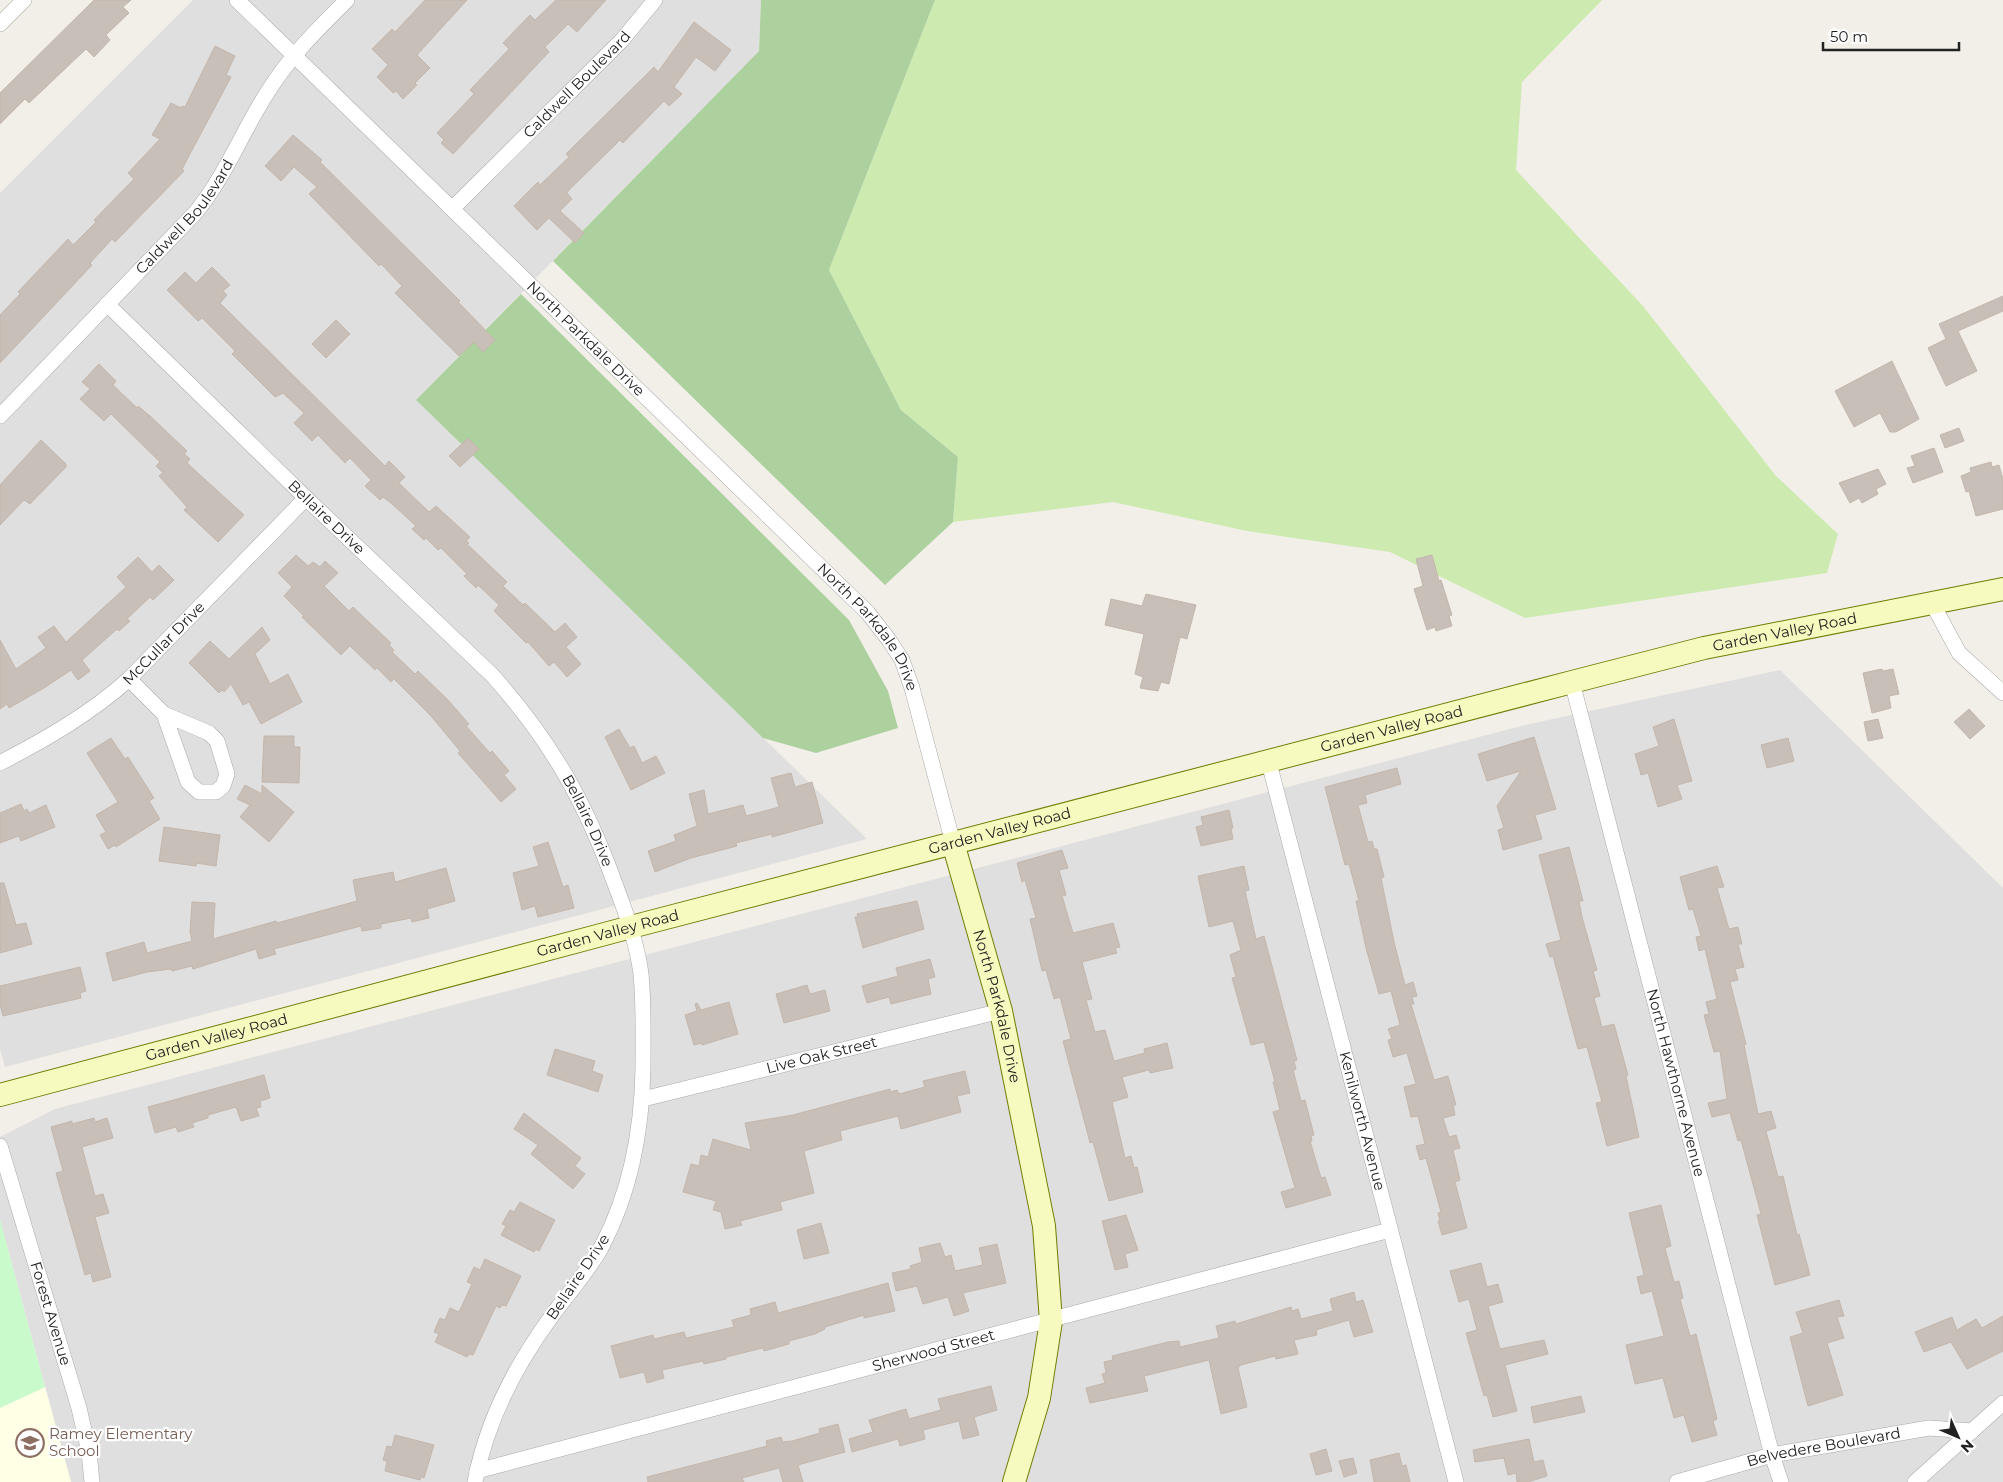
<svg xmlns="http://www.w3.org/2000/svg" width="2003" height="1482" font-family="Montserrat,sans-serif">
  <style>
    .residential { fill: #e0dfdf }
    .education { fill: #ffffe5 }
    .grass { fill: #cdebb0 }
    .forest { fill: #add19e }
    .park { fill: #c8facc }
    .building { fill: #c7bfb8; stroke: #c4b6ab }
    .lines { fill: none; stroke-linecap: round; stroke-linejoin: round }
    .street-casing { stroke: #a9a9a9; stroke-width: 16 }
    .secondary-casing { stroke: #707d05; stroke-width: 24 }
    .street { stroke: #fff; stroke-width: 15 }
    .secondary { stroke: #f7fabf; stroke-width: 22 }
    .labels { text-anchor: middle; stroke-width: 4.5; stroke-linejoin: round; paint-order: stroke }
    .street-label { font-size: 15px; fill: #222; stroke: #fff }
    .education-label { font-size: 15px; fill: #785e54; stroke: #fff; text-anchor: start }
  </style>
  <rect width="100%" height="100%" fill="#f2efe9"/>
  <path class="residential" d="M193,0h568l-2,51 -343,349 451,439 -862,228 -5,-18v-856z
    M1780,670l223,218v594h-1932l-71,-262v-83l55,-28 1470,-384z"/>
  <path class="education" d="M45,1387l26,95h-71v-74z"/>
  <path class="grass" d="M935,0h667l-80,82 -6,88 127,136 133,170 62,58 -11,39 -302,45 -135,-66 -143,-21 -134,-29 -160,20 5,-65 -57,-47 -72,-140z"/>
  <path class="forest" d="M761,0h174l-106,270 72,140 57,47 -5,65 -68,63 -332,-324 206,-210z
    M521,294l328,326 39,71 10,37 -82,25 -53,-15 -347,-338z"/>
  <path class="park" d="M0,1220l45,167 -45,21z"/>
  <path class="building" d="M94,0h37l-8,7 6,6 -23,22 4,5 -16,17 -8,-8 -57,54 -4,-4 -25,25v-31z
    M425,0h42l-50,55 13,13 -15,15 2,2 -14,14 -7,-8 -3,2 -16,-16 11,-12 -16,-16 20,-20 3,3z
    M556,0h50l-29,32 -9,-8 -23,23 4,5 -96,102 -12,-11 3,-3 -7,-7 37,-39 -4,-4 39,-41 -6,-6 27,-28 5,5z
    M694,22l37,28 -16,21 -19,-14 -22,30 8,7 -13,12 -5,-5 -41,42 -3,-3 -51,50 -2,3 5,6 -12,12 24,22 -9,10 -26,-25 -12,12 -23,-24 24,-24 2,3 29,-28 -3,-3 88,-87 4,5z
    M215,46l20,10 -9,19 5,2 -49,92 2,2 -69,71 -3,-3 -22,24 2,2 -92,98v-48l20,-21 -2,-2 50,-53 5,6 23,-23 -2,-2 40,-41 -6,-6 32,-34 -8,-4 19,-32 10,5 1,-2 3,1z
    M293,135l29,25 -2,2 128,127 12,12 -2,1 37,38 -12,12 -9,-10 -15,14 -64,-63 7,-7 -21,-22 -2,2 -70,-72 8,-7 -23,-20 -13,14 -16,-15z
    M212,267l18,18 -7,6 4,4 -7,8 165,163 4,-5 16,16 -6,6 30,29 7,-6 34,31 -4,4 3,2 -2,1 40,38 -4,4 20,19 2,-2 30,29 10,-9 12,14 -11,10 15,17 -14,13 -13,-15 -5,4 -21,-24 -2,1 -32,-32 5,-6 -21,-20 -2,3 -12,-12 3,-2 -26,-26 -3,2 -12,-12 -2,2 -12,-11 4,-3 -25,-23 -8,-6 -3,3 -15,-14 6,-6 -21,-22 -5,5 -27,-28 -6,6 -18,-18 10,-10 -21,-20 -8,4 -43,-43 3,-3 -33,-33 -4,3 -31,-31 18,-18 11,11z
    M2003,296v15l-45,20 19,40 -31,15 -18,-38 18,-9 -7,-15z
    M336,320l14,14 -24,24 -14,-14z
    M1892,361l27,58 -23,13h-6l-10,-19 -26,14 -19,-36z
    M99,364l17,17 -3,4 24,23 1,-2 12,10 37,35 -3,3 6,5 -3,4 57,52 -26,27 -34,-32 3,-3 -28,-31 4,-3 -7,-7 4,-4 -49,-48 -7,7 -24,-22 10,-10 -8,-7z
    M1959,428l5,13 -19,7 -5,-13z
    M468,438l11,11 -19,18 -11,-11z
    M41,440l25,24v3l-36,37 -6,-4 -24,25v-40z
    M1934,448l9,24 -30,11 -6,-15 8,-2 -4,-10z
    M1991,462l1,5 7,-2 4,14v30l-27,7 -7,-25 -3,1 -5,-16 10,-4 -1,-4z
    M1878,469l8,15 -10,5 2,5 -16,9 -3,-5 -9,5 -11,-20z
    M296,555l12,11 5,-4 7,5 5,-6 13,12 -14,13 25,25 4,-4 38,36 -2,2 5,5 -2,2 23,22 3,-3 30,29 21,24 -3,2 24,27 2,-2 17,20 -5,4 12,14 -15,13 -43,-49 2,-2 -29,-35 -37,-37 -3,3 -14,-14 -2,2 -25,-24 -9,9 -39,-38 2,-1 -20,-20 8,-9 -14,-14z
    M1432,555l7,26 2,-1 11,35 -3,1 3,10 -16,5 -1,-4 -8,3 -13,-41 9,-3 -7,-27z
    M138,557l14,15 7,-7 15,15 -21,20 -3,-3 -23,22 3,2 -11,10 -2,-2 -35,31 8,11 -12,9 -7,-10 -27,18 -35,20 -2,-4 -7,5v-69l16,29 30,-21 -8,-11 16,-11 12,16 60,-55 -9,-10z
    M1146,594l50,11 -9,34 -7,-2 -11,47 -8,-2 -3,9 -18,-3 3,-11 -8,-3 9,-40 -39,-9 6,-26 31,7z
    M262,627l8,13 -15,14 15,30 18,-10 14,28 -41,22 -12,-22 -6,3 -12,-21 -7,8 -2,-2 -3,3 -30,-30 21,-22 19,18z
    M1882,669l1,2 10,-2 6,25 -10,2 2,12 -19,5 -9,-40z
    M1969,709l16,17 -15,13 -16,-17z
    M1674,719l18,62 -15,4 5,14 -24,8 -10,-34 -7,2 -6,-21 24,-8 -6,-19z
    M1878,719l5,19 -15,3 -4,-19z
    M619,729l11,19 4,-2 8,17 14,-7 9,17 -34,17 -26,-53z
    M264,736h30v11h6l-1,36 -37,-1z
    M1534,737l22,72 -21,6 7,24 -39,11 -5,-20 6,-2 -7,-22 24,-35 -34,10 -9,-27z
    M111,738l14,21 3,-2 26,41 -5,3 11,18 -44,28 -1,-2 -7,4 -8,-14 6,-3 -10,-17 22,-13 -31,-49z
    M1788,738l6,23 -27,7 -6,-23z
    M1397,768l4,16 -36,11 2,8 -9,2 10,37 4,-1 2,8h3l7,28 -3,1 13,64 11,43 8,-3 4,14 -5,1 2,7h-3l23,76 14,-4 8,29h-3l2,10 -12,3 6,19 7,-2 4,13 -7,2 7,30 -5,2 12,46 -25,7 -4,-14h2l-2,-8 3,-1 -15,-54 -6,2 -4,-14 9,-2 -7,-28 -7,1 -7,-30 12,-3 -9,-31 -14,4 -5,-17 4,-1 -4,-10 12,-4 -9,-34 -12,3 -13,-46 -10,-47h3l-10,-37 -4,1 -20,-78z
    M791,773l4,14 17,-5 11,41 -51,14v-3l-36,9 1,3 -46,12 -36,14 -7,-21 28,-10 -2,-6 23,-9 -8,-32 15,-4 4,24 35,-9 3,11 33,-9 -8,-29z
    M245,785l17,9v-9l32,27 -25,30 -29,-25 10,-12 -13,-6z
    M21,804l3,7 3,-2 2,4 17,-8 9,22 -34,14 -2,-5 -19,7v-30z
    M1229,810l4,18h-2l2,11 -32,7 -5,-19 7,-2 -2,-8z
    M164,827l56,8 -4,31 -20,-3v3l-37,-5z
    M548,842l15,45 5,-2 6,23 -36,9 -3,-11 -13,4 -9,-37 26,-7 -6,-19z
    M1569,847l14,54h-4l3,16 15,53 -4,1 7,25 -6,2 8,29 12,-3 14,51 -2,1 13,61 -32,9 -11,-43 6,-1 -15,-55 -9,2 -25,-93 -3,1 -4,-13 15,-4 -22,-85z
    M1062,850l6,18 -9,2 7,25 -4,1 11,37 40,-10 7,24 -5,1 2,5 -35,9 10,37 -6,1 9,32 10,-2 9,31 31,-8 -1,-4 23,-6 6,25 -23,5 -1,-3 -27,7 6,20 -16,5 13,56 6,-2 3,12 3,-1 6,25 -34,9 -16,-59 -3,1 -2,-8 -25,-94 8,-2 -11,-42 -6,2 -8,-29 -4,1 -12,-52 6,-1 -11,-38 -3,2 -5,-19z
    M1244,866l5,24 -4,1 11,48 8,-3 33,124 -3,1 2,8 -3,1 8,31 4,-1 9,35 -3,1 1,5h-2l11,37 4,-1 6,18 -45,13 -5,-16 14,-4 -22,-76 7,-2 -7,-28h2l-11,-40 -13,3 -19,-67 4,-1 -6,-22 11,-5 -8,-29 -24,6 -11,-51z
    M1717,866l7,21 -7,1 12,41 9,-2 4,17h-4l6,23 -9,2 3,11 -8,2 16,62 -2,1 14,69 13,-3 5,17 -10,3 12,46 5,-1 14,59 2,-1 11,41 -35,10 -18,-70 4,-1 -20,-74 -3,1 -8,-28 -18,4 -4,-14 19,-4 -7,-48 -6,1 -10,-37 5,-1 -3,-12 11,-3 -12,-50 -6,2 -3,-14 5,-1 -8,-27 -4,1 -9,-33z
    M446,868l9,33 -28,8 2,9 -17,4 -1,-4 -30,6v4l-19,3 -1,-5 -87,23 2,5 -17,5 -3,-10 -63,20 -1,-3 -20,5 -1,-2 -24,3 -34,9 -7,-28 38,-11 3,11 45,-12 -2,-9 2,-30 23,1 -2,36 63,-18 1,2 80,-22 -4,-21 40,-8 2,10z
    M0,883h4l12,42 10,-2 6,21 -32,9z
    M917,901l7,28 -61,19 -8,-31h3l-1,-3z
    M930,959l5,18 -7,2 3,15 -40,10 -2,-7 -22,6 -5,-17 36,-10 -2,-8z
    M80,967l6,24 -6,2 1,5 -78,18 -3,-12v-18z
    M807,985l3,9 15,-4 5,21 -46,12 -8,-29z
    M729,1002l9,32 -36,11v-2l-8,2 -9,-30 12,-4 -2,-7 2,-1 4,7z
    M555,1049l40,12 -3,10 11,4 -5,17 -51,-17z
    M965,1071l5,22 -13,3 4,16 -60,17 -3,-13 -58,15 2,9 -38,11 10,42 -34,9 2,8 -42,11 2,4 -17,4 -4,-17 -8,-2 3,-9 -33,-9 8,-28 8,2 2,-11 7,2 5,-18 38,11 -6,-27 48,-8 97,-26v3l7,-2 2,4 26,-7 -2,-6z
    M264,1075l6,23 -10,3 1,6 -5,1 3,8 -18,5 -5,-14 -28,8v3l-16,5 2,4 -16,5 -2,-5 -21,6 -7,-26z
    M524,1113l57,45 -6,8 10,8 -12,15 -42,-35 7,-9 -24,-16z
    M94,1118l1,4 12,-4 6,20 -31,9 13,49 8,-2 6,19 -14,4 16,60 -18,5 -2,-9 -6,2 -29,-102 7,-2 -12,-44 21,-6v3z
    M520,1202l35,18 -16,31 -3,-2 -2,3 -33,-17 5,-9 -4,-2 8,-14 4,2z
    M1661,1205l10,41 -6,2 9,34 5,-1 4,17 -3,1 10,37 6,-2 21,85 -4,2 4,14 -25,7 -8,-27 -10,3 -11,-40 -28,6 -9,-39 38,-9 -12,-45 -11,3 -4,-17 7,-2 -15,-62z
    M1126,1215l12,35 -13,4 3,13 -13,3 -13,-49z
    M821,1223l8,30 -25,6 -7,-29z
    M940,1243l5,14 6,-2 4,16 28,-6 -4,-17 18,-4 9,39 -43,10 6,18 -15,5 -6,-19 -25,7 -6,-18 -21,5 -4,-18 19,-4 -1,-3 12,-4 -3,-14z
    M485,1259l36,17 -15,30 -4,-1 -2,3 -4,-2 -23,49 -4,-1 -2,3 -32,-15 4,-8 -5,-2 6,-14 5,2 5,-12 9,4 13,-28 -5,-2 7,-15 6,3z
    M1481,1263l6,24 11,-3 5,18 -15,4 12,43 44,-9 4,14 -43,11 12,46 -24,6 -6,-22 -3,1 -18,-63 11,-3 -8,-31 -10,3 -9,-31z
    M888,1283l7,28 -31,7v-3l-39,12v2l-10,5 -26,7v3l-25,7 -1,-3 -37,9v2l-22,5 -1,-3 -41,9 2,8 -17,5 -3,-11 -24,6 -9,-32 42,-11 1,4 30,-7 2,6 48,-11 -2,-7 19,-5 -1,-6 25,-7 3,11z
    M1354,1292l2,10 7,-2 10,32 -19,5 -5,-17 -33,10 1,5 -23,5 4,14 -22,5 -1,-3 -34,9 -3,3 9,39 -26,7 -12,-54 -65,16 4,15 -58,12 -4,-15 19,-5 -3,-9 4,-1 -2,-11 9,-2 -1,-4 56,-14 11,-1 1,6 39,-9 -3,-12 19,-5 1,3 55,-17 1,4 6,-2 3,10 32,-8 -3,-12z
    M1839,1300l5,16 -7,1 7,21 -17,5 16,52 -35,11 -18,-69 13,-4 -7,-21z
    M2003,1316v35l-36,18 -16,-27 -27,10 -9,-20 37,-15 5,13 19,-11 6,9z
    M991,1386l6,24 -23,7 5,18 -16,4 -4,-18 -36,9 2,9 -25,7 -2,-7 -46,13 -3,-13 24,-7 -4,-12 37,-11 3,10 32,-9 -3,-11z
    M1581,1396l4,16 -51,11 -3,-16z
    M838,1424l7,28 -47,13 5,17h-20l-4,-14 -37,10 2,4h-96l-1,-5 120,-31 -1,-5 15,-4 2,5 9,-1 28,-8 -1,-4z
    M395,1435l39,10 -10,33 -3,-1 -1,3 -35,-9 2,-10 -4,-1 4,-14 5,1z
    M1529,1439l5,23 9,-2 4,16 -19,6h-11l-1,-9 -8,2 -4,-17 -29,4 -2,-12z
    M1326,1449l6,22 -16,4 -6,-21z
    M1399,1453l3,13 4,-1 4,17h-36l-4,-22z
    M1353,1458l4,15 -13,4 -5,-16z"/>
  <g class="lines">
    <defs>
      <g id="street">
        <path id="s1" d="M237,0l631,613 21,27 13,20 10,28 41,155"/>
        <path d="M0,24l24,-24"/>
        <path id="s2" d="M453,208l169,-168 33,-40"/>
        <path id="s3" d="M107,304l199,194 186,177c59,66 93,126 123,209 11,29 22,59 26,90 3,31 2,63 2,94 -1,60 -12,122 -40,176 -13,26 -35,49 -52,73 -35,48 -65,106 -76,165"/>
        <path id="s4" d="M0,416l196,-204c30,-37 46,-80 71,-119 23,-37 49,-62 80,-93"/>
        <path d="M1932,603l27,50 44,40"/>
        <path d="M129,679l35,35 24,68 11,10h17l7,-6 4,-12 -10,-33 -8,-8 -45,-19"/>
        <path id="s5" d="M1572,682l200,773 9,27"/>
        <path id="s6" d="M1268,759l188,723"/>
        <path id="s7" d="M0,763c46,-24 90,-49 129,-84l177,-181"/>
        <path id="s8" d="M643,1099l358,-88"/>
        <path id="s9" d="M0,1146l79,262 10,44 3,30"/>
        <path id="s10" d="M477,1471l913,-241"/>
        <path id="s11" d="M1677,1482l95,-27 157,-27 43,3"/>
        <path d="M1915,1482l88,-79"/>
      </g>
      <g id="secondary">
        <path id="s12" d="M953,843l48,168 43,215 7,95 -12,77 -25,84"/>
        <path id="s13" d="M0,1095l631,-168 941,-245 132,-34 299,-59"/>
      </g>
    </defs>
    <use href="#street" class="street-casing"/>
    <use href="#secondary" class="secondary-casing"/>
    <use href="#street" class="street"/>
    <use href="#secondary" class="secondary"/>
  </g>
  <defs>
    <symbol id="school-ring" viewBox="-11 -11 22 22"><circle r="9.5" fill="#fff" stroke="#8d6e63" stroke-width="1.5"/><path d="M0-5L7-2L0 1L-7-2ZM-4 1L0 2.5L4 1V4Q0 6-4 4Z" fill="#8d6e63"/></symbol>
  </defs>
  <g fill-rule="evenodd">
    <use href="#school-ring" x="14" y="1427" width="32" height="32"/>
  </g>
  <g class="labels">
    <g class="street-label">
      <text dy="5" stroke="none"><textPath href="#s2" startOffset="175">Caldwell Boulevard</textPath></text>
      <text dy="5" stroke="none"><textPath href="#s4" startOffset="272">Caldwell Boulevard</textPath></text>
      <text dy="5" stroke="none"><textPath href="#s1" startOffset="486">North Parkdale Drive</textPath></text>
      <text dy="5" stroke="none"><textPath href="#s3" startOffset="306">Bellaire Drive</textPath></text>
      <text dy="5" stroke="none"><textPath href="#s1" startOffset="891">North Parkdale Drive</textPath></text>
      <text dy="5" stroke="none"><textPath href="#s13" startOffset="1844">Garden Valley Road</textPath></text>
      <text dy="5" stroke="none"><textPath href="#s7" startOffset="204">McCullar Drive</textPath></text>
      <text dy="5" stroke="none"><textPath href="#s13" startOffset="1439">Garden Valley Road</textPath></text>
      <text dy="5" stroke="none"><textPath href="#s3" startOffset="710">Bellaire Drive</textPath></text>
      <text dy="5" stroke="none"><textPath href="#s13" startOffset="1034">Garden Valley Road</textPath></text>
      <text dy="5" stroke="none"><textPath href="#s13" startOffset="629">Garden Valley Road</textPath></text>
      <text dy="5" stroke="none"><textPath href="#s12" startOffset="169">North Parkdale Drive</textPath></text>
      <text dy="5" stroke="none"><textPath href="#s13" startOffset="224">Garden Valley Road</textPath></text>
      <text dy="5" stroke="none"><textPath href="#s8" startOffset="184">Live Oak Street</textPath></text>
      <text dy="5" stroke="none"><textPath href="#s5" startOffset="414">North Hawthorne Avenue</textPath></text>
      <text dy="5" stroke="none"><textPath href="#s6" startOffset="374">Kenilworth Avenue</textPath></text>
      <text transform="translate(578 1277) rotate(-56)" y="5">Bellaire Drive</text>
      <text dy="5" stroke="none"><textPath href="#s9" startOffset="175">Forest Avenue</textPath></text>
      <text dy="5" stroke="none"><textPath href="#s10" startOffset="472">Sherwood Street</textPath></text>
      <text dy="5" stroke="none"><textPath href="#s11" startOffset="151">Belvedere Boulevard</textPath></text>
    </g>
    <g class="education-label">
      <text x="49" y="1439">Ramey Elementary<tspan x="49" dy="17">School</tspan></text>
    </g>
  </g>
  <g transform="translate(1958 1437) rotate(135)" stroke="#ffffff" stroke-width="4" paint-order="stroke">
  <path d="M0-4L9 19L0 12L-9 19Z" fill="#222222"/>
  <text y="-8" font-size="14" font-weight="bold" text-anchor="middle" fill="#222222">N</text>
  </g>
  <path d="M1823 42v8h136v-8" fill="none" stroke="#222222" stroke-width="2.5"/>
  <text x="1830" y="42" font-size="15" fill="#222222" stroke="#ffffff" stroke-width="4" paint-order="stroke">50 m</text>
</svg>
